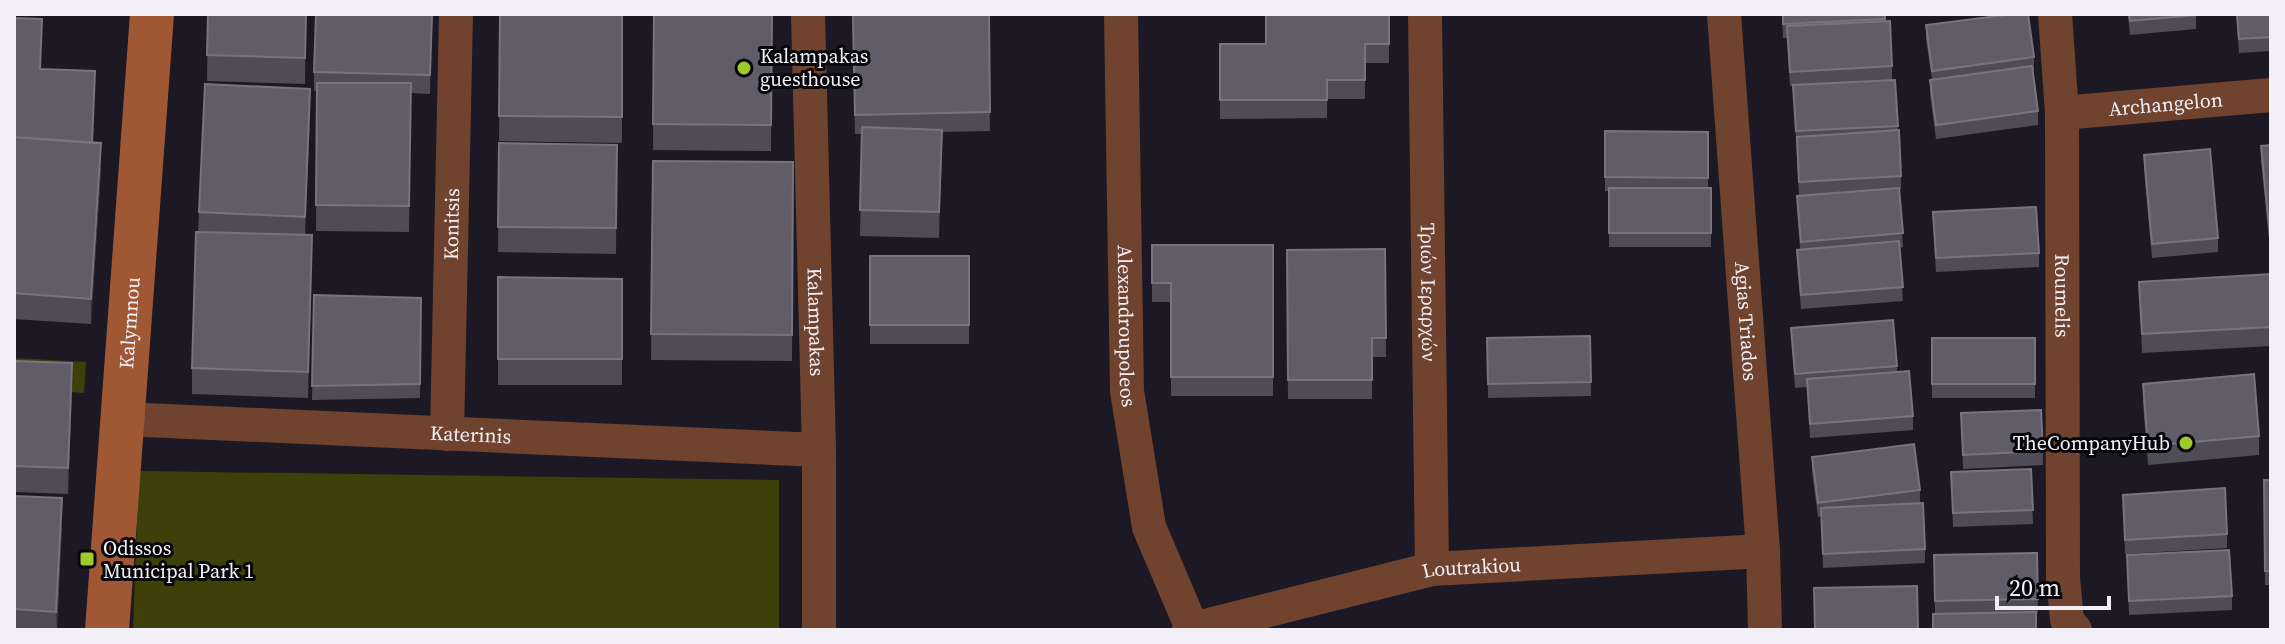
<svg xmlns="http://www.w3.org/2000/svg" width="2285" height="644" font-family="'Source Serif 4',serif">
  <style>
    .green { fill: #3d4008 }
    .lines { fill: none; stroke-linecap: round; stroke-linejoin: round }
    .street { stroke: #6f432e; stroke-width: 34 }
    .secondary { stroke: #9f5734; stroke-width: 44 }
    .wall { fill: #4f4b57 }
    .shaded-wall { fill: #34303b }
    .building { fill: #615d68; stroke: #78747f; stroke-width: 2 }
    .poi-dot { fill: #9fca2c; stroke: #07060a; stroke-width: 3 }
    .labels { text-anchor: middle; stroke-width: 6; stroke-linejoin: round; paint-order: stroke }
    .poi-label { font-size: 20px; fill: #f2eff7; stroke: #07060a; text-anchor: start }
    .street-label { font-size: 20px; fill: #f2eff7; stroke: #07060a }
  </style>
  <rect width="100%" height="100%" fill="#1d1924"/>
  <path class="green" d="M14,358l72,4 -2,31 -70,-5z
    M139,471l640,9v150h-646z"/>
  <g class="lines">
    <g class="street">
      <path id="s1" d="M808,14l11,436v180"/>
      <path id="s2" d="M1121,14l6,377 22,136 43,101"/>
      <path id="s3" d="M1425,14l7,555"/>
      <path id="s4" d="M1724,14l39,537 2,79"/>
      <path id="s5" d="M2055,14l7,99 1,465 4,42 8,10"/>
      <path id="s6" d="M2062,113l209,-18"/>
      <path id="s7" d="M123,419l696,31"/>
      <path id="s8" d="M447,434l9,-420"/>
      <path id="s9" d="M1189,630l243,-61 331,-18"/>
    </g>
    <path class="secondary" id="s10" d="M107,630l45,-616"/>
  </g>
  <path class="wall" d="M208,14h98l-1,70 -98,-3z
    M432,14l-2,80 -19,-1 -2,139 -93,-1 1,-140h-3v-19z
    M500,14l122,1v128l-123,-2z
    M654,14h118l-1,137 -118,-1z
    M852,14h137l1,117 -48,1 -3,106 -79,-2 2,-102h-7z
    M1389,14v49h-24v36h-38v19l-107,1v-75h46z
    M1782,14h103l7,52v14h3l6,96v14h-2l4,57 -4,1 4,53 -102,8 -4,-45v-14l3,-1 -3,-39v-14h2l-6,-110h-3l-3,-48h-4z
    M2128,14h68v15l-66,6z
    M2236,14h35v37l-32,2z
    M14,18l27,51 52,74 8,26 -10,155 -77,-5z
    M1926,25l108,32v14l-2,1 6,39v14l-102,14 -6,-45v-14l2,-1 -6,-40z
    M310,115l-5,119 7,26 -4,138 -116,-4v-26l7,-156z
    M1605,131l103,1v56h3v59h-102v-56h-4z
    M499,143l118,2 -1,109 -118,-2z
    M2271,145v105h-1l-9,-90v-14z
    M2144,155l74,83v14l-66,6 -8,-89z
    M653,161l140,1 -1,199 -141,-1z
    M1933,212l106,41v14l-103,5z
    M1152,245h121v151h-102v-94h-19z
    M1385,249l1,108h-14v42h-84l-1,-149z
    M870,256h99v88h-99z
    M2271,274v72l-129,7 -3,-71z
    M498,277l124,2v106h-124z
    M314,295l107,3 -1,100 -108,2z
    M1791,328l106,38v5l16,45v14l-103,8 -3,-51 -12,1z
    M1590,336l1,60 -103,2 -1,-60z
    M1932,338h103v60h-103z
    M14,361l58,28 -4,105 -54,-2z
    M2143,384l116,52v19l-111,10 -5,-62z
    M1961,413l82,38v14l-80,4z
    M1812,457l108,33v13l5,46v14l-102,5 -2,-52 -3,1 -6,-46z
    M2031,469l2,55 -80,3 -2,-55z
    M2264,480h7v105h-6z
    M2123,495l104,39v14l-102,6z
    M14,496l48,28 -5,106h-43z
    M2037,553l1,60 -103,1 -1,-59z
    M2127,555l105,41v14l-103,5z"/>
  <path class="shaded-wall" d="M310,89v26l-5,127v-25z
    M942,130v26l-3,82v-26z
    M101,143v26l-10,155v-25z
    M312,235v25l-4,138v-26z
    M72,363v26l-4,105v-26z
    M62,498v26l-6,106v-18z"/>
  <path class="building" d="M208,14h98l-1,44 -98,-3z
    M316,14h116l-2,61 -116,-3z
    M500,14l122,1v102l-123,-1z
    M654,14h118l-1,111 -118,-1z
    M853,14h136l1,98 -135,3z
    M1266,14h123v30h-24v36h-38v20h-107v-56h46z
    M1783,14h102v5l-102,5z
    M2013,14h15l6,43 -102,14 -6,-46z
    M2129,14h67v1l-66,6z
    M2237,14h34v23l-32,2z
    M14,18l28,1 -2,50 55,2 -3,72 -78,-6z
    M1890,21l2,45 -102,6 -3,-46z
    M2032,66l6,45 -102,14 -6,-45z
    M1895,80l3,46 -102,5 -3,-46z
    M317,83h94l-2,123 -93,-1z
    M205,84l105,5 -5,128 -106,-5z
    M862,127l80,3 -3,82 -79,-2z
    M1899,130l2,46 -102,6 -2,-45z
    M1605,131l103,1v46l-103,-1z
    M14,137l87,6 -10,156 -77,-6z
    M499,143l118,2 -1,83 -118,-1z
    M2271,145v91h-1l-9,-90z
    M2210,149l8,89 -66,6 -8,-89z
    M653,161l140,1 -1,173 -141,-1z
    M1609,188h102v45h-102z
    M1899,188l4,45 -102,9 -4,-46z
    M2036,207l3,46 -103,5 -3,-46z
    M196,232l116,3 -4,137 -116,-4z
    M1899,241l4,46 -102,8 -4,-45z
    M1152,245h121v132h-102v-94h-19z
    M1385,249l1,89h-14v42h-84l-1,-130z
    M870,256h99v69h-99z
    M2271,274v53l-129,7 -3,-52z
    M498,277l124,2v80h-124z
    M314,295l107,3 -1,86 -108,2z
    M1893,320l4,46 -102,8 -4,-46z
    M1590,336l1,46 -103,2 -1,-46z
    M1932,338h103v46h-103z
    M14,361l58,2 -4,105 -54,-2z
    M1909,371l4,45 -103,8 -3,-45z
    M2254,374l5,62 -111,10 -5,-62z
    M2041,410l2,41 -80,4 -2,-42z
    M1914,444l6,46 -102,13 -6,-46z
    M2031,469l2,41 -80,3 -2,-41z
    M2264,480h7v91h-6z
    M2225,488l2,46 -102,6 -2,-45z
    M14,496l48,2 -6,114 -42,-3z
    M1923,503l2,46 -102,5 -2,-46z
    M2229,550l3,46 -103,5 -2,-46z
    M2037,553l1,46 -103,2 -1,-46z
    M1917,586l1,44h-103l-1,-42z
    M2036,612v18h-103v-16z"/>
  <g class="poi-dot">
    <circle cx="744" cy="68" r="8"/>
    <circle cx="2186" cy="443" r="8"/>
    <rect x="79" y="551" width="16" height="16" rx="4"/>
  </g>
  <g class="labels">
    <g class="poi-label">
      <text x="760" y="63">Kalampakas<tspan x="760" dy="23">guesthouse</tspan></text>
      <text x="2170" y="450" text-anchor="end">TheCompanyHub</text>
      <text x="103" y="555">Odissos<tspan x="103" dy="23">Municipal Park 1</tspan></text>
    </g>
    <g class="street-label">
      <text dy="7" stroke="none"><textPath href="#s6" startOffset="104">Archangelon</textPath></text>
      <text dy="7" stroke="none"><textPath href="#s8" startOffset="210">Konitsis</textPath></text>
      <text dy="7" stroke="none"><textPath href="#s3" startOffset="278">Τριών Ιεραρχών</textPath></text>
      <text dy="7" stroke="none"><textPath href="#s5" startOffset="282">Roumelis</textPath></text>
      <text dy="7" stroke="none"><textPath href="#s10" startOffset="308">Kalymnou</textPath></text>
      <text dy="7" stroke="none"><textPath href="#s1" startOffset="308">Kalampakas</textPath></text>
      <text dy="7" stroke="none"><textPath href="#s4" startOffset="308">Agias Triados</textPath></text>
      <text dy="7" stroke="none"><textPath href="#s2" startOffset="312">Alexandroupoleos</textPath></text>
      <text dy="7" stroke="none"><textPath href="#s7" startOffset="348">Katerinis</textPath></text>
      <text dy="7" stroke="none"><textPath href="#s9" startOffset="290">Loutrakiou</textPath></text>
    </g>
  </g>
  <rect width="2285" height="644" fill="none" stroke="#f2eff7" stroke-width="32"/>
  <path d="M1997 596v12h112v-12" fill="none" stroke="#f2eff7" stroke-width="4"/>
  <text x="2009" y="596" font-size="24" fill="#f2eff7" stroke="#07060a" stroke-width="6" paint-order="stroke">20 m</text>
</svg>
